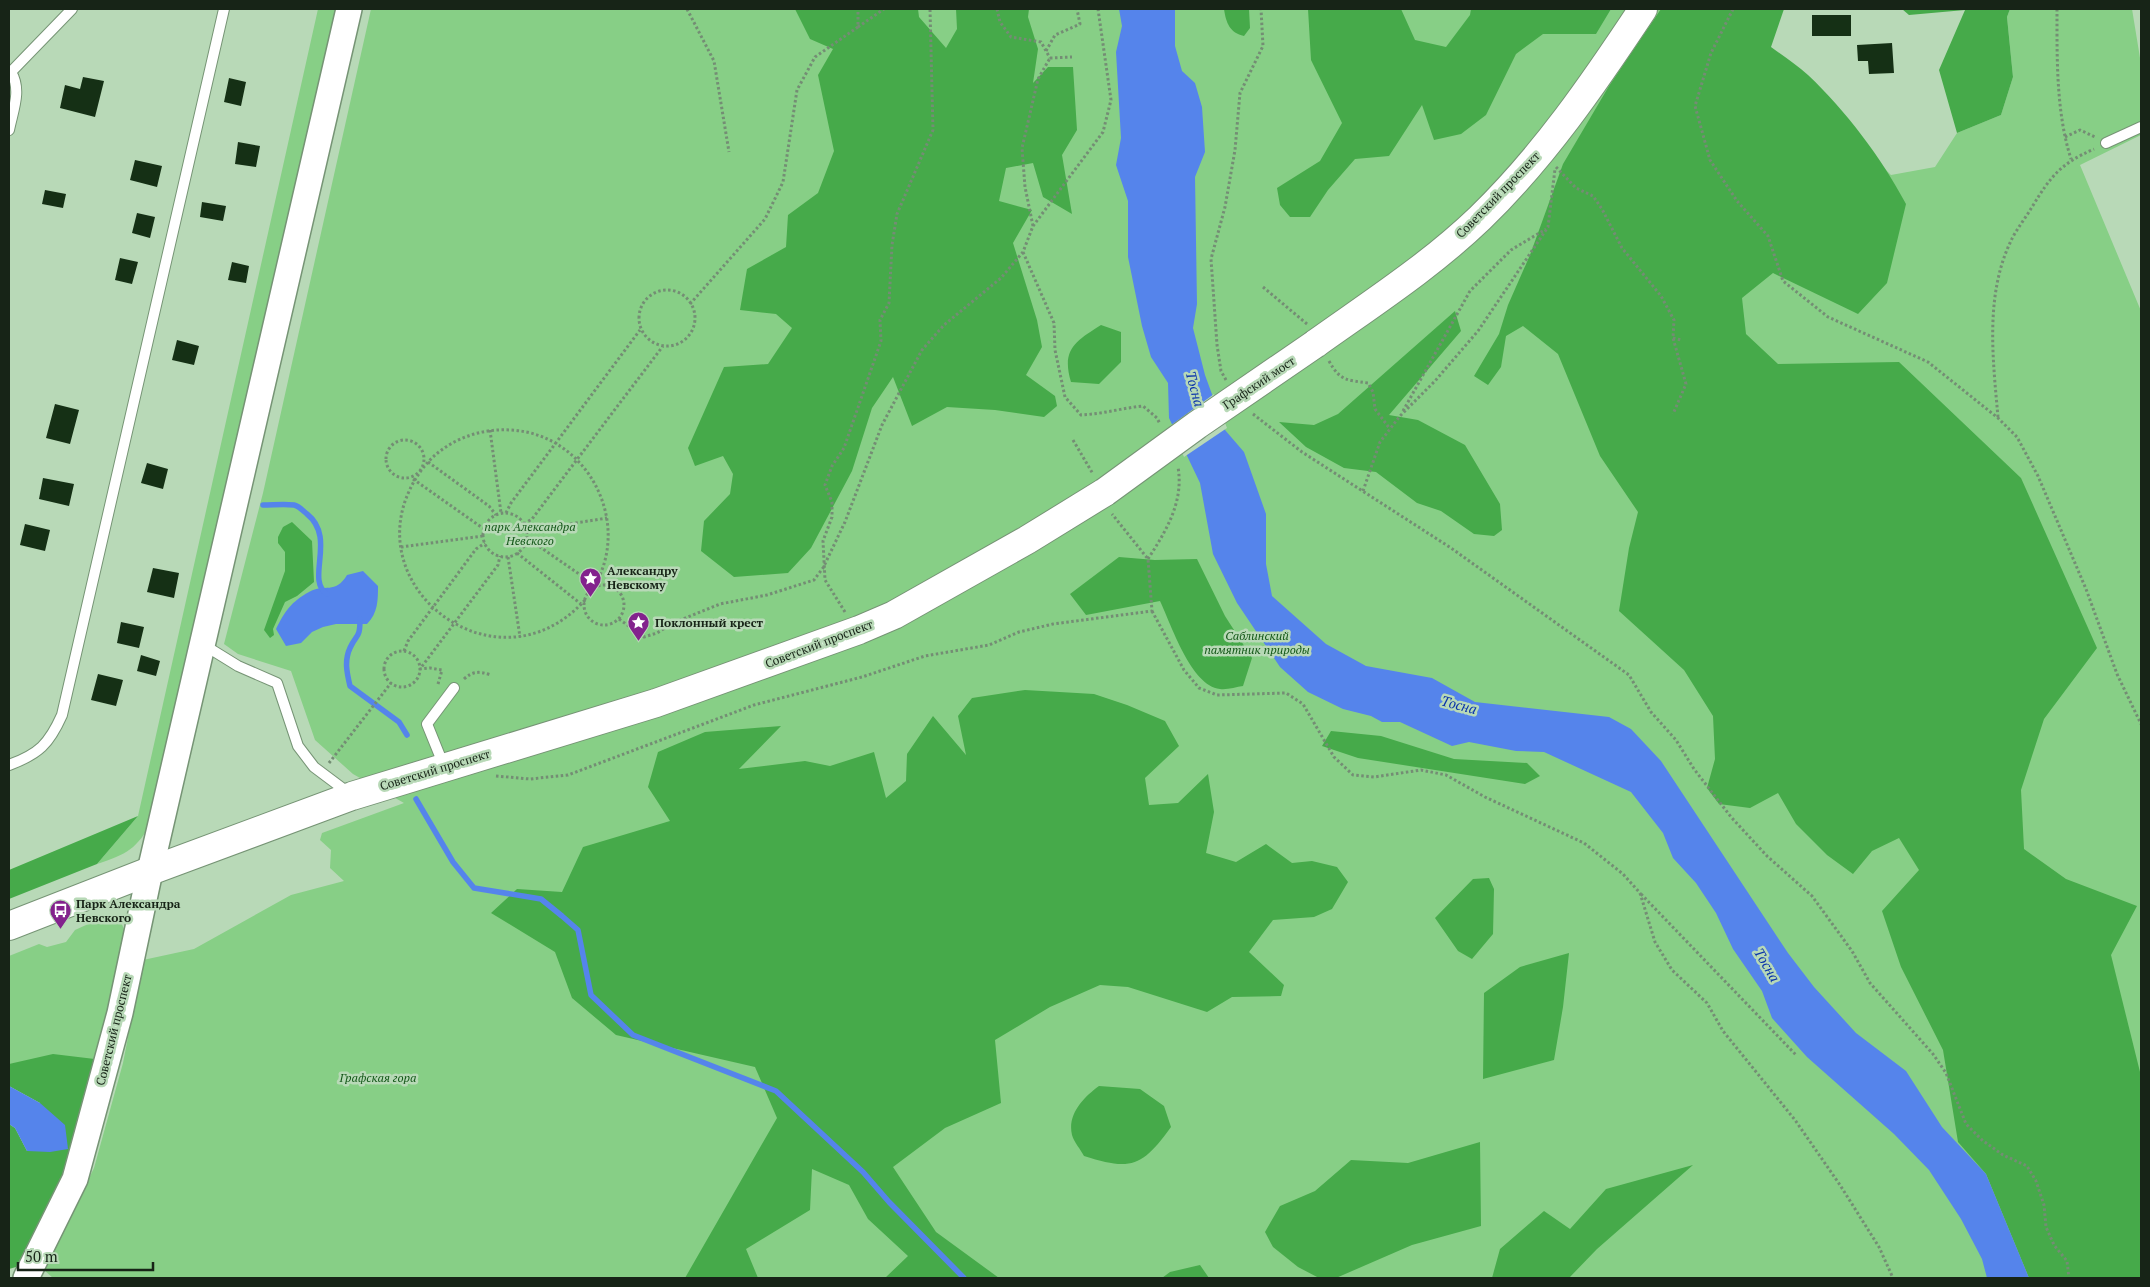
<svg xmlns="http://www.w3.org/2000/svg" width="2150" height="1287" font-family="'PT Serif',serif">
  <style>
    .green { fill: #87cf86 }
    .forest { fill: #46aa4a }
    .water { fill: #5584eb }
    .pier { fill: #b8d9b7 }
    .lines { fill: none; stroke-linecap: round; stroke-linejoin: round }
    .stream { stroke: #5584eb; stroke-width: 5.5 }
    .building { fill: #153015 }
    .service-casing { stroke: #769475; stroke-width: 12 }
    .tertiary-casing { stroke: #769475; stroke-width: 28 }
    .secondary-casing { stroke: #769475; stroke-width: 30 }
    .path { stroke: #748d74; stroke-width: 3; stroke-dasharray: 2.5 2.5; stroke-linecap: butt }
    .service { stroke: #fff; stroke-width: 10 }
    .tertiary { stroke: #fff; stroke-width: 25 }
    .secondary { stroke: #fff; stroke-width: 28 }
    .secondary-bridge-casing { stroke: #769475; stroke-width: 30; stroke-linecap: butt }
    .secondary-bridge { stroke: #fff; stroke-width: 28 }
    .labels { text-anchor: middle; stroke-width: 5; stroke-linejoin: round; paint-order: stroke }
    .street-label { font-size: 12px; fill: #172417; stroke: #b8d9b7 }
    .park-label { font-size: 12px; font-style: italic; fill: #135718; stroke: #b8d9b7 }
    .poi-label { font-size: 12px; font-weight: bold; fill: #172417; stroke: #b8d9b7; text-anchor: start }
    .water-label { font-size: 14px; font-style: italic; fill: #0933aa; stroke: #b8d9b7 }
  </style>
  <rect width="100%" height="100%" fill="#b8d9b7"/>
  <path class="green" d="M318,9h23l-189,812c-15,28 -25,33 -55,43l41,-48z
    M371,9h1349l171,166 44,-8 22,-34 44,-18 12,-38 -6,-60 3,-8h122l9,55v71l-61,30 61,146v967h-2088l-9,-8 50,-102 29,-105 20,-103 51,-11 97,-54 53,-14 -14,-13 1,-18 -11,-10 2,-7 82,-30 -51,-29 -38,-34 -24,-69 -53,-17 -14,-10 39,-151z
    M106,916l15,6 7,17 -25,121 -94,4v-108l30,-12 8,3 19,-5 9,-12z"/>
  <path class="forest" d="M795,9h123l1,8 27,31 11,-19 -1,-20h73l-1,8 10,32 -5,34 15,-16h25l4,63 -15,25 10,59 -29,-17 -10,-34 -27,5 -7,33 33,9 -19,33 24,77 5,27 -16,28 29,21 2,10 -13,11 -49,-7 -48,-3 -35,19 -19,-49 -21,31 -20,63 -41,77 -23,25 -54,4 -33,-26 3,-30 26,-27 3,-20 -10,-18 -28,10 -7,-18 36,-81 44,-3 24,-36 -16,-14 -36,-4 7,-41 39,-22 2,-32 30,-22 16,-42 -16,-76 15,-26 -23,-10z
    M1224,9h25l1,19 -6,8c-14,-3 -18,-13 -20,-27z
    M1308,9h93l14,31 31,7 24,-32 1,-6h140l-15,25h-53l-27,20 -30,61 -25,19 -27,6 -12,-35 -33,51 -34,3 -27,31 -18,27h-20l-10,-12 -3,-17 43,-27 22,-38 -31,-63z
    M1661,9h123l-13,38c12,9 26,18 37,28 38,36 73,82 98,129l-19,79 -29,31 -85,-41 -31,25 4,36 32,30 121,-2 122,116 76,170 -53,71 -23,71 3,59 42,30 71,27 -26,49 30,121v202h-112l-43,-104 -28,-32 -15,-92 -42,-83 -19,-56 37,-41 -20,-32 -27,13 -19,23 -26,-19 -31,-31 -18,-31 -28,15 -31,-4 -12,-16 8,-29 -2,-43 -29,-46 -65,-59 10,-63 9,-36 -38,-56 -42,-102 -35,-28 -17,10 -5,31 -13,18 -14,-9 25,-42 9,-29 22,-50 33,-91 46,-78z
    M1902,9h108l-3,8 6,60 -12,38 -44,18 -18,-63 26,-60 -56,5z
    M1455,311l6,20 -72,84 29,5 47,25 35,59 2,26 -8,6 -20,-2 -33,-23 -24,-8 -41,-31 -32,-4 -38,-21 -27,-25 35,3 24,-11z
    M1101,325l20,7v30l-22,22 -28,-2c-10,-33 5,-41 30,-57z
    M292,522l20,19 2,41 -17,14 -12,6 -12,27 1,6 -4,3 -6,-8 21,-59v-19l-7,-9v-6l5,-10z
    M1119,557l36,3 42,-1 28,57 27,42 -9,28c-7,1 -16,4 -23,3 -29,-3 -49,-65 -60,-88l-74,14 -16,-21z
    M1025,690l69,4 33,11 38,16 14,25 -34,32 4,27 29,-2 30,-29 6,38 -8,41 30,9 30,-18 26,19 20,-2 25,6 11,15 -16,27 -18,8 -41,3 -24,32 35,33 -3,11 -49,1 -25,15 -79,-25 -28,-2 -50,22 -55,33 6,63 -56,25 -52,39 43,65 63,46h-114l23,-22 -40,-37 -19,-34 -37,-16 -2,41 -64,39 12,29h-73l92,-160 -22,-51 -139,-32 -44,-37 -17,-46 -64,-39 26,-24 45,3 21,-45 87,-26 -22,-34 10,-35 47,-20 76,-6 -42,43 66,-8 25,5 44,-14 12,46 20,-17 1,-27 26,-38 33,39 -8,-39 14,-18z
    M1331,731l50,5 73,23 73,4 13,13 -15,8 -167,-26 -36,-12z
    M138,816l-41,48 -88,35v-29z
    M1489,878l5,11 -1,45 -21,25 -14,-8 -23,-33 38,-39z
    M1569,953l-6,54 -9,53 -71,19 1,-86 36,-26z
    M53,1054l50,6 -33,117 -40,86 -21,6v-145l6,4 12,23 13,-48 -31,-17v-22z
    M1099,1086l41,3 24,17 7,21c-29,40 -40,44 -87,29 -3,-6 -10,-14 -12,-21 -5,-21 12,-38 27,-49z
    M1480,1142l1,84 -69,19 -76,33h-17l-21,-11 -25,-20 -8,-15 15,-26 35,-15 36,-31 57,3z
    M1693,1165l-96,84 -28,29h-77l8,-29 44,-38 26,18 36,-40z
    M1200,1265l9,13h-47l8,-6z"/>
  <path class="water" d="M1119,9h56v37l7,25 13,12 7,24 3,45 -10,25 2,127 -4,24 12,47 20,55 19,22 22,62v50l6,32 54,48 40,22 66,12 43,24 134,15 22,12 30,32 127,192 26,34 42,46 50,38 36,56 44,47 43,104h-42l-5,-19 -21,-40 -32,-49 -35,-36 -87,-77 -35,-39 -10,-27 -29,-42 -17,-36 -20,-30 -23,-25 -10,-25 -32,-41 -87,-40 -28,-1 -47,-9 -17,4 -52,-24h-18l-11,-6 -28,-7 -35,-17 -28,-25 -43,-64 -24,-49 -13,-71 -31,-65 -1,-35 -17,-26 -9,-31 -14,-69v-56l-12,-36 5,-27 -5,-86 6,-26z
    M363,571l15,15c0,14 0,27 -11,38h-31l-13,3 -11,5 -11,11 -15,3 -10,-17c9,-18 15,-27 33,-37 16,-9 26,3 38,-17z
    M9,1086l31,17 25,22 3,24 -18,3 -23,-1 -12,-23 -6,-4z"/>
  <path class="pier" d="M1214,394l13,34 -43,29 -14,-31z"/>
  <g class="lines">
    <path class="stream" d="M263,505c10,0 22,-1 31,0 5,1 9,6 13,9 30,24 -2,66 20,80
      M360,619c0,20 -3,14 -10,29 -6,13 -3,25 0,38l49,36 8,13
      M416,799l37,63 21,26 67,11 21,17 16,14 13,65 42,40 143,56 87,81 26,30 75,76"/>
  </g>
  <path class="building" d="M1812,15h39v21h-39z
    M1892,43l2,30 -25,1 -1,-13h-10l-1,-16z
    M83,77l21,4 -9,36 -35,-9 5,-23 15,4z
    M229,78l17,4 -5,24 -17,-4z
    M238,142l22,4 -4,21 -21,-3z
    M135,160l27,6 -5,21 -27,-7z
    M45,190l21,4 -3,14 -21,-4z
    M202,202l24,4 -3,15 -23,-4z
    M137,213l18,4 -5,21 -18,-5z
    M120,258l18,4 -6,22 -17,-4z
    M232,262l17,4 -3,17 -18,-3z
    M177,340l22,6 -5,19 -22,-5z
    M55,404l24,6 -9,34 -24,-6z
    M147,463l21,6 -5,20 -22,-6z
    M43,478l31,6 -5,22 -30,-7z
    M25,524l25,6 -5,21 -25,-6z
    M153,568l26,5 -5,25 -27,-6z
    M121,622l23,5 -5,21 -22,-5z
    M141,655l19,6 -4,15 -19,-5z
    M98,674l25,6 -7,26 -25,-6z"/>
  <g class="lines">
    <defs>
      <path id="service" d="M9,74l63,-65
        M9,130c4,-20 13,-40 2,-58
        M2106,143l35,-16
        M204,645l34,21 39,17 21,63 16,21 36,27
        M9,765c30,-11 40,-21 53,-50l162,-706
        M444,766l-17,-42 27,-36"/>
      <path id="tertiary" d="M26,1278l49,-99 45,-166 30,-142 199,-862"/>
      <path id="secondary" d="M1315,344c56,-40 115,-78 165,-126 64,-62 114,-135 163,-209
        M9,926l141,-55 202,-75 304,-93 203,-73 35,-15 133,-75 78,-48"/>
    </defs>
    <use href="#service" class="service-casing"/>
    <use href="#tertiary" class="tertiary-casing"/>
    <use href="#secondary" class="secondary-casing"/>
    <path class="path" d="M687,9l27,52 15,91
      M997,9l3,13 11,15 30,5 9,16
      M1733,9l-22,44 -16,53 15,54 27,41 31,35 15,45 45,36 100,45 70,56 19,19 21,39 48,113 31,85 24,50
      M2057,9c0,49 -1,103 14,150
      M858,27l26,-18
      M1046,51l9,-16 25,-11 -3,-15
      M1050,58l22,-1
      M2065,137l15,-7 15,7
      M1556,167l20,21 17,8 9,13 20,39 39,48 13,24 -1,18 13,46 -13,30
      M1033,226l-8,-39 -3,-39 16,-69 12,-21
      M1023,252l31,71 1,27 10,47 16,18c22,-1 41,-7 62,-9l14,12 3,6
      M1263,287l44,37
      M639 318a28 28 0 1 1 56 0a28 28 0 1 1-56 0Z
      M690,304l75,-85 18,-37 14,-92 18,-33 43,-30v-18
      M1673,338l8,2
      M1329,361c11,20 18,19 39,22l5,9 2,17 15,20
      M1226,380l-5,-9 -4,-26 -6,-86 14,-52 10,-57 5,-57 23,-47 -2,-37
      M1403,411l67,-120 41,-41 35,-21
      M1253,414l49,38 149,96 178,127 22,37 25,28 18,29 37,48 36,39 45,40 40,55 18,32 63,71 13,19 20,51 16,16 21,15 24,11 9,15 8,24 2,22 8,18 13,16 2,17
      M1998,417c-5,-56 -13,-121 12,-174 5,-12 15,-24 22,-36 19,-31 28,-43 62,-58
      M490,430l11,83
      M1073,440l20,34
      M386 459a19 19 0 1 1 38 0a19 19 0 1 1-38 0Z
      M428,462l61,44 7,9
      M413,479l71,50
      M1363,491l17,-49 20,-26 35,-35 43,-50 70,-104 7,-58
      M506,513l5,-10 129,-173
      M483 535a22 22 0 1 1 44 0a22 22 0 1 1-44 0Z
      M524,524l8,-5 131,-173
      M526,531l81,-13
      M527,538l68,47
      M401,547l82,-11
      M517,553l64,51
      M508,557l12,80
      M1148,559c18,-28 36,-57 30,-92
      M584 605a20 20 0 1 1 40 0a20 20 0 1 1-40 0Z
      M585,600c-91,101 -244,-23 -162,-132 20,-26 54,-40 87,-38 77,3 124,93 83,158
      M1152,611l32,59 15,18 18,7 69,-2 17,11 31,53 19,18 21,2 47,-7 25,5 39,22 99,46 39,31 17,19 15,49 17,28 35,33 16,28 72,89 45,65 39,62 14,31
      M845,612l-20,-32 -2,-39 9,-24v-15l-7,-17 7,-19 12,-18 37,-107 -1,-21 9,-17 3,-58 5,-31 36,-84 -3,-121
      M619,619l25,18 13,-4 16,-10 47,-19 47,-9 47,-15 9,-12 22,-46 37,-97 40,-75 22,-25 57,-47 22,-26 10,-26 70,-94 8,-32 -13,-91
      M404,651l4,-10 68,-92 9,-6
      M384 669a18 18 0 1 1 36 0a18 18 0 1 1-36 0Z
      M464,679c9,-8 15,-8 27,-4
      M438,684l4,-14 -12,-2 -10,1 78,-104 2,-9
      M329,763l62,-80
      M496,776l34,3 38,-4 186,-70 108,-28 63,-21 64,-11 30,-13 34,-8 99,-13 -4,-52 -36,-45
      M1641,894l155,161"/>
    <use href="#service" class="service"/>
    <use href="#tertiary" class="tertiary"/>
    <use href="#secondary" class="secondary"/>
    <defs>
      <path id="secondary-bridge" d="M1105,492l92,-67 118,-81"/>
    </defs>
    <use href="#secondary-bridge" class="secondary-bridge-casing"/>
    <use href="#secondary-bridge" class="secondary-bridge"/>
  </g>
  <defs>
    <symbol id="sight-pin" viewBox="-11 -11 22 30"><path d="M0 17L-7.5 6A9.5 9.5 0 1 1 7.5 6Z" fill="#83228d" stroke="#b8d9b7"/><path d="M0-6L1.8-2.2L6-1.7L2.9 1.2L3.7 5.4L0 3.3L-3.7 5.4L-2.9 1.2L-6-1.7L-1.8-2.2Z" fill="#fff"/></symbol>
    <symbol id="bus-pin" viewBox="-11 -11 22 30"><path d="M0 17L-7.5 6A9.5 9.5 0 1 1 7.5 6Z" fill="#83228d" stroke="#b8d9b7"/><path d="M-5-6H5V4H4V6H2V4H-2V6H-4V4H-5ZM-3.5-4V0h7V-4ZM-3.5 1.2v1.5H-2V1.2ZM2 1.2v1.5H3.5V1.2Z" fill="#fff"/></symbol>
  </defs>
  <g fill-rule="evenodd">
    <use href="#sight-pin" x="578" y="566" width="25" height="34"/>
    <use href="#sight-pin" x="626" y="610" width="25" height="34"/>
    <use href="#bus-pin" x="48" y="898" width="25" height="34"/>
  </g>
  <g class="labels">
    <g class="street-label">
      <text transform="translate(1498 195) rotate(-46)" y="4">Советский проспект</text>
      <text transform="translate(1259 383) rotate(-34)" y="4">Графский мост</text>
      <text transform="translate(819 644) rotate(-21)" y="4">Советский проспект</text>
      <text transform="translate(435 770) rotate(-17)" y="4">Советский проспект</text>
      <text transform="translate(114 1030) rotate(-76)" y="4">Советский проспект</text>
    </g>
    <g class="park-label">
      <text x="530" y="531">парк Александра<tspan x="530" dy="14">Невского</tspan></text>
      <text x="1257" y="640">Саблинский<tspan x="1257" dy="14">памятник природы</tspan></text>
      <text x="378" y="1082">Графская гора</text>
    </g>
    <g class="poi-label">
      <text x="607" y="575">Александру<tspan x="607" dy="14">Невскому</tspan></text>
      <text x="655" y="627">Поклонный крест</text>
      <text x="76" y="908">Парк Александра<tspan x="76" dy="14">Невского</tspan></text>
    </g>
    <g class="water-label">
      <text transform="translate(1195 389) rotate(75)" y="5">Тосна</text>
      <text transform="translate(1459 705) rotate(15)" y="5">Тосна</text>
      <text transform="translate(1767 965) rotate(60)" y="5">Тосна</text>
    </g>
  </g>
  <rect width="2150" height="1287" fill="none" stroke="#172417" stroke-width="20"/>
  <path d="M18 1262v8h135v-8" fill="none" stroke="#172417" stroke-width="2.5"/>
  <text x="25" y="1262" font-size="15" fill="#172417" stroke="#b8d9b7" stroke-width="4" paint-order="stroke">50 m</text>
</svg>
